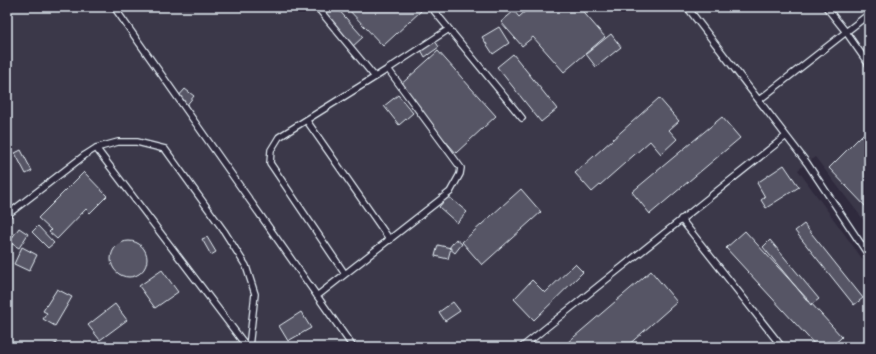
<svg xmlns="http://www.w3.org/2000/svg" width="876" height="354" font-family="Mynerve,sans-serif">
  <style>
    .built { fill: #3b3749 }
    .building { fill: #575565; stroke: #e8f1f8 }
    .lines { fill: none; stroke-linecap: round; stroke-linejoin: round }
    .service-casing { stroke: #e8f1f8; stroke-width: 8 }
    .service { stroke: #2f2a3d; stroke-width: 5.5 }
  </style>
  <rect width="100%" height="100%" fill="#2f2a3d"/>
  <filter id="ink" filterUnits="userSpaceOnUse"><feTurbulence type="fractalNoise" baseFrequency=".025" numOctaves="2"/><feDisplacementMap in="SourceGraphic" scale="8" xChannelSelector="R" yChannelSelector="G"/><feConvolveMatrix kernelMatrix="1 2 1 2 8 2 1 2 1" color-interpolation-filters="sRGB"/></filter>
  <g filter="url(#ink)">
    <path class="built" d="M7,7h862v220l-54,-70 -17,13 71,98v79h-862z"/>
    <path class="building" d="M313,7h23l27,30 -12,11z
      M346,7h71l4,4 -38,35z
      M530,7h49l26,30 -41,35 -31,-35 -11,9 -21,-24 13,-11 5,6z
      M499,27l10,16 -16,11 -11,-17z
      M611,34l10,13 -25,20 -10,-13z
      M435,41l4,6 -14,10 -4,-7z
      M438,51l58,65 -40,37 -58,-66z
      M513,54l44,55 -16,13 -44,-55z
      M185,89l9,7 -8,10 -9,-8z
      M398,95l15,18 -14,12 -15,-19z
      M659,98l20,23 -10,9 8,9 -16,15 -11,-13 -58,51 -17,-19z
      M722,117l18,21 -90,76 -18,-22z
      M869,128v82l-40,-42z
      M21,150l11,21 -6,3 -11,-21z
      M784,165l15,22 -33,21 -5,-8 4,-3 -8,-14z
      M84,172l23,24 -17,17 -4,-4 -29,30 -8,-7 2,-2 -13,-12z
      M521,189l20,23 -59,53 -20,-23z
      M448,196l19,16 -10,11 -18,-16z
      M804,224l59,74 -9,7 -59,-74z
      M38,226l16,17 -6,5 -16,-16z
      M19,228l9,6 -9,14 -10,-6z
      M745,231l97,106 -11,10h-14l-91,-99z
      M207,237l9,15 -5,3 -9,-16z
      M456,239l6,5 -7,9 -6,-5z
      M770,240l49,59 -8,6 -48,-58z
      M111 259a18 18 0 1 1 36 0a18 18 0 1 1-36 0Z
      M438,245l13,3 -3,11 -13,-3z
      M22,247l15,8 -8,16 -15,-7z
      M575,264l8,8 -49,48 -20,-21 18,-19 13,13z
      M162,270l16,22 -23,16 -16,-22z
      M651,271l26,31 -51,45h-55l-4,-4z
      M57,289l15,8 -17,29 -12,-7 4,-6 -4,-2z
      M453,302l7,9 -15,10 -6,-9z
      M115,304l12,16 -27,20 -12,-15z
      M301,312l10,16 -23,13 -9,-15z
      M56,343l4,4h-9z"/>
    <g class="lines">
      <defs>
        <path id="service" d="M114,7l239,340
          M317,7l58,70
          M431,7l91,111
          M687,7l120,156 62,93
          M826,7l20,25 23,33
          M759,100l110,-86
          M307,121l83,119
          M96,148l151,199
          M7,215l78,-60 11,-7 22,-6h19l28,7 59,82 22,35 9,28 -6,53
          M681,219l101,128
          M345,274l-75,-111 1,-13 8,-13 109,-68 61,-40
          M317,296l133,-104 10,-18 1,-6 -73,-99
          M522,347l264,-211"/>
      </defs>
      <use href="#service" class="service-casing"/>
      <use href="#service" class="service"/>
    </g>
  </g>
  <rect width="876" height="354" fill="none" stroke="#2f2a3d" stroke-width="24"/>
  <rect x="12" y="12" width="852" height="330" fill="none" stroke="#e8f1f8" stroke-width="1.5" filter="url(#ink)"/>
</svg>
